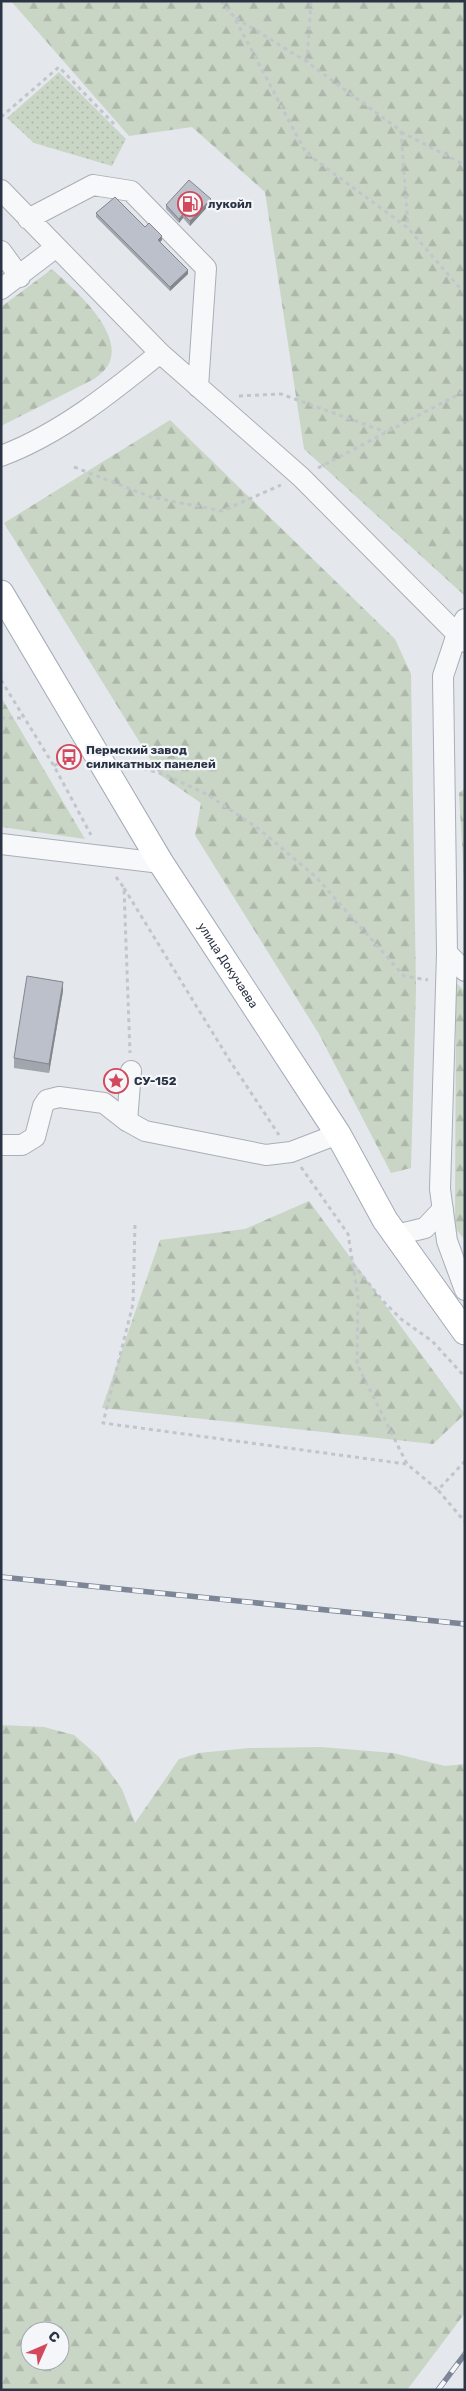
<svg xmlns="http://www.w3.org/2000/svg" width="466" height="2391" font-family="Rubik,sans-serif">
  <style>
    .forest { fill: url(#forest-firs); fill-rule: evenodd }
    .park { fill: url(#park-dots) }
    .lines { fill: none; stroke-linecap: round; stroke-linejoin: round }
    .minor-casing { stroke: #a9aeb7; stroke-width: 22 }
    .major-casing { stroke: #a3abb8; stroke-width: 27 }
    .path { stroke: #c2c5cb; stroke-width: 3; stroke-dasharray: 4 4; stroke-linecap: butt }
    .minor { stroke: #f7f8fa; stroke-width: 20 }
    .major { stroke: #fff; stroke-width: 25 }
    .rail-casing { stroke: #7d8696; stroke-width: 5.5 }
    .rail { stroke: #f4f6f9; stroke-width: 4; stroke-dasharray: 11; stroke-linecap: butt }
    .wall { fill: #a1a5ae }
    .shaded-wall { fill: #83868d }
    .building { fill: #bbc0ca; stroke: #83868d }
    .labels { text-anchor: middle; stroke-width: 4.5; stroke-linejoin: round; paint-order: stroke }
    .poi-label { font-size: 12px; font-weight: bold; fill: #2b3445; stroke: #f4f6f9; text-anchor: start }
    .street-label { font-size: 12px; fill: #2b3445; stroke: #f4f6f9 }
  </style>
  <defs>
    <pattern id="forest-firs" width="22" height="20" patternUnits="userSpaceOnUse" patternTransform="scale(1.25)"><rect width="22" height="20" fill="#c9d6c5"/><path d="M5 1l3.5 6h-7zM16 11l3.5 6h-7z" fill="#adb8ab"/></pattern>
    <pattern id="park-dots" width="8" height="8" patternUnits="userSpaceOnUse" patternTransform="scale(1.25)"><rect width="8" height="8" fill="#c9d6c5"/><path d="M2 2h.1M6 6h.1" fill="none" stroke="#adb8ab" stroke-width="1.8" stroke-linecap="round"/></pattern>
  </defs>
  <rect width="100%" height="100%" fill="#e4e7ec"/>
  <path class="forest" d="M11,1h454v595l-161,-147 -39,-257 -73,-65 -63,9z
    M52,269c26,24 91,79 42,110l-93,47v-119z
    M170,420l225,219 16,35 5,315 -5,179 -20,5 -72,-139 -124,-199 6,-32 -41,-28 -156,-252z
    M1,697l84,142 -84,-12z
    M465,788v108l-6,-103z
    M456,983l9,8v249l-10,-12z
    M309,1201l156,213 -32,30 -331,-36 58,-168 85,-11z
    M1,1725l43,2 30,8 25,22 23,32 13,34 44,-64 20,-6 50,-5 72,-1 72,6 52,13 20,-2v549l-58,77h-406zM30,2331h30v30h-30z"/>
  <path class="park" d="M59,72l67,67 -14,27 -78,-23 -27,-25z"/>
  <g class="lines">
    <defs>
      <path id="minor" d="M1,190l159,163 141,124 164,165
        M28,219l65,-34 38,6 75,77 -8,119
        M1,251l19,26
        M1,289l54,-41
        M1,456c59,-22 111,-64 159,-103
        M465,619l-8,15 -14,42 4,277 -7,236 7,52 18,49
        M1,844l160,19
        M447,953l18,18
        M127,1121l4,-50
        M1,1145h21l13,-8 8,-31 4,-6 12,-3 45,6 23,18 18,10 121,24 25,-3 47,-18
        M396,1235l29,-7 18,-19"/>
      <g id="major">
        <path id="s1" d="M1,593l160,270 177,271 47,86 80,112"/>
      </g>
    </defs>
    <use href="#minor" class="minor-casing"/>
    <use href="#major" class="major-casing"/>
    <path class="path" d="M221,1l13,16 72,136 102,75 57,66
      M236,18l71,44 94,69 7,96
      M307,62l4,-61
      M1,117l58,-50 55,57
      M401,132l64,33
      M239,396l42,-2 105,38
      M74,467l77,30 71,14 59,-26
      M318,468l147,-77
      M1,680l53,86 37,69
      M1,718h22
      M128,764l38,11 42,20 51,34 57,48 88,99 24,4
      M54,766l15,-9
      M116,877l8,11 6,165
      M124,888l106,173 49,74
      M301,1167l47,67 10,62 -1,68 50,100 31,26
      M135,1225l-2,79 -30,119 303,41
      M353,1264l30,37 18,18 31,22 33,36
      M465,1461l-27,29 27,32"/>
    <use href="#minor" class="minor"/>
    <use href="#major" class="major"/>
    <defs>
      <path id="rail" d="M1,1577l464,47
        M438,2390l27,-36"/>
    </defs>
    <use href="#rail" class="rail-casing"/>
    <use href="#rail" class="rail"/>
  </g>
  <path class="wall" d="M211,203l-21,23 -7,-8 -4,5 -13,-14v-4z
    M96,213l49,14 17,13 -2,2 28,32 -18,17 -74,-74z
    M63,991l-14,82 -35,-5v-10z"/>
  <path class="shaded-wall" d="M211,199v4l-21,23v-5z
    M183,214v4l-4,5v-4z
    M162,236v4l-4,4v-4z
    M188,270v4l-18,17v-4z
    M63,982v9l-14,82v-9z"/>
  <path class="building" d="M189,180l22,19 -21,22 -7,-7 -4,5 -13,-14z
    M115,197l30,30 4,-4 13,13 -4,4 30,30 -18,17 -74,-74z
    M27,976l36,6 -14,82 -35,-6z"/>
  <defs>
    <symbol id="fuel-ring" viewBox="-11 -11 22 22"><circle r="9.5" fill="#f4f6f9" stroke="#d1495b" stroke-width="1.5"/><path d="M-5.5-6h7V0h2V4h1.3V-2.5L3-4.5l.8-.8L6-3V5H2.5V1h-1V6h-7ZM-4.2-4.7v3.2H.2V-4.7Z" fill="#d1495b"/></symbol>
    <symbol id="bus-ring" viewBox="-11 -11 22 22"><circle r="9.5" fill="#f4f6f9" stroke="#d1495b" stroke-width="1.5"/><path d="M-5-6H5V4H4V6H2V4H-2V6H-4V4H-5ZM-3.5-4V0h7V-4ZM-3.5 1.2v1.5H-2V1.2ZM2 1.2v1.5H3.5V1.2Z" fill="#d1495b"/></symbol>
    <symbol id="sight-ring" viewBox="-11 -11 22 22"><circle r="9.5" fill="#f4f6f9" stroke="#d1495b" stroke-width="1.5"/><path d="M0-6L1.8-2.2L6-1.7L2.9 1.2L3.7 5.4L0 3.3L-3.7 5.4L-2.9 1.2L-6-1.7L-1.8-2.2Z" fill="#d1495b"/></symbol>
  </defs>
  <g fill-rule="evenodd">
    <use href="#fuel-ring" x="176" y="190" width="28" height="28"/>
    <use href="#bus-ring" x="55" y="743" width="28" height="28"/>
    <use href="#sight-ring" x="102" y="1067" width="28" height="28"/>
  </g>
  <g class="labels">
    <g class="poi-label">
      <text x="208" y="208">лукойл</text>
      <text x="86" y="754">Пермский завод<tspan x="86" dy="14">силикатных панелей</tspan></text>
      <text x="134" y="1085">СУ-152</text>
    </g>
    <g class="street-label">
      <text dy="4" stroke="none"><textPath href="#s1" startOffset="436">улица Докучаева</textPath></text>
    </g>
  </g>
  <rect width="466" height="2391" fill="none" stroke="#2b3445" stroke-width="5"/>
  <g transform="translate(45 2346) rotate(45)"><circle r="24" fill="#f4f6f9" stroke="#a4a8b1"/>
  <path d="M0-4L9 19L0 12L-9 19Z" fill="#d1495b"/>
  <text y="-8" font-size="14" font-weight="bold" text-anchor="middle" fill="#2b3445">С</text>
  </g>
</svg>
